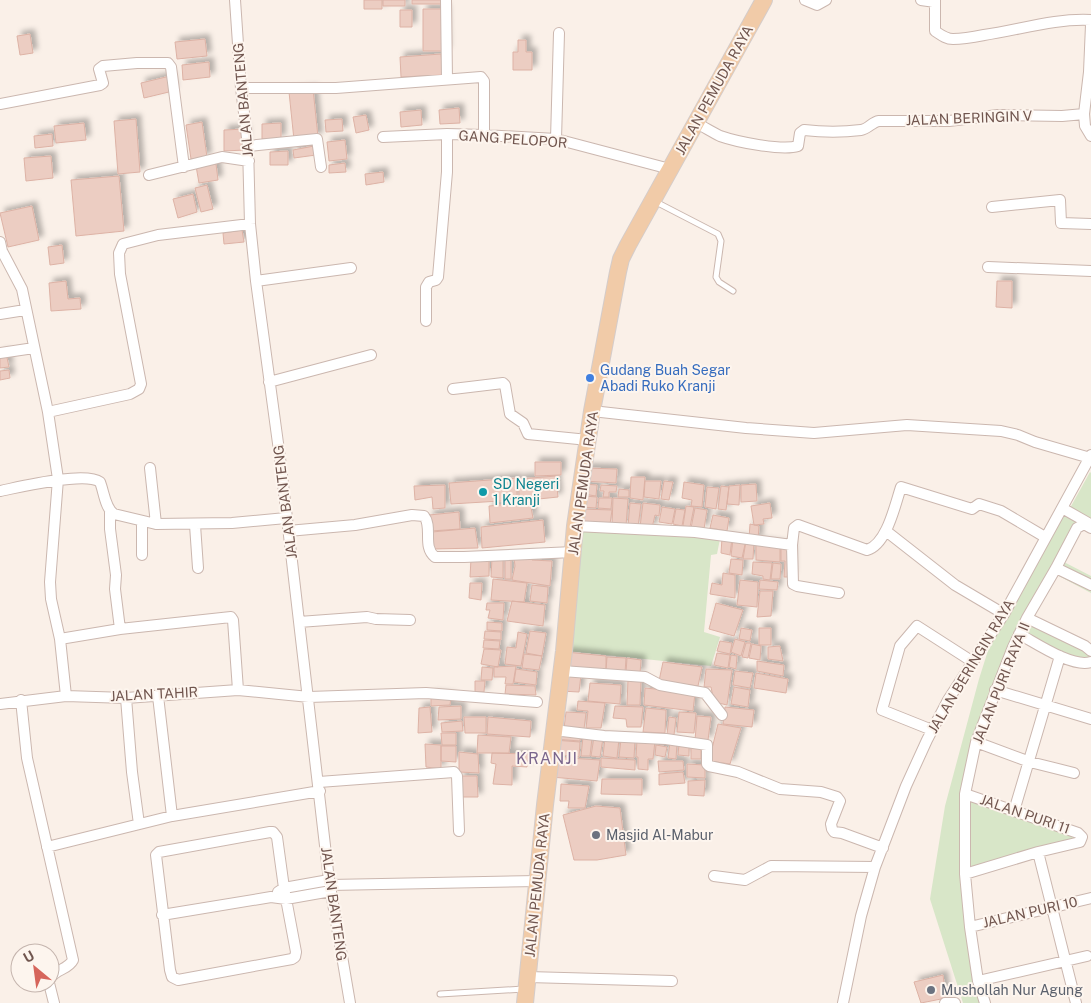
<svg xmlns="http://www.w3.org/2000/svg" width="1091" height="1003" font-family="'Public Sans',sans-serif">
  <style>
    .green { fill: #d8e6c8 }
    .building { fill: #eccdc2; stroke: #ddb2a5; filter: url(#shadow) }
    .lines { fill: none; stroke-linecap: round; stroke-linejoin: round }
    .service-casing { stroke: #cbb7af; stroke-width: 7 }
    .minor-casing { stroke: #cbb7af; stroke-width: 12 }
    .primary-casing { stroke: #d4ccca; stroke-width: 18 }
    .service { stroke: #fff; stroke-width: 5 }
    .minor { stroke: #fff; stroke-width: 10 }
    .primary { stroke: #f1cba8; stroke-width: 16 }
    .shop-dot { fill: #3f7fe0; stroke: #fdf5ee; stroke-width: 2 }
    .culture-dot { fill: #0f9aa8; stroke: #fdf5ee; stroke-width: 2 }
    .worship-dot { fill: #6b7280; stroke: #fdf5ee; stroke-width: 2 }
    .labels { text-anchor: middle; stroke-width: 4; stroke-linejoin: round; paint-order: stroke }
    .street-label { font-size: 14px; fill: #71564f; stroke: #fdf5ee }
    .shop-label { font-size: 14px; fill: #366cbe; stroke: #fdf5ee; text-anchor: start }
    .culture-label { font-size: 14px; fill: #0d838f; stroke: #fdf5ee; text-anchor: start }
    .worship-label { font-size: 14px; fill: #5b616d; stroke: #fdf5ee; text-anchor: start }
    .quarter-label { font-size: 16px; letter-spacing: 1px; fill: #7a668d; stroke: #fdf5ee }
  </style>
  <defs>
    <filter id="shadow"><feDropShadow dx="4.5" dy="-4.5" stdDeviation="2.5" flood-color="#0004"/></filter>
  </defs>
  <rect width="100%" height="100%" fill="#faf0e8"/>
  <path class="green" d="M1090,472l1,1v45l-21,-10z
    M1062,512l16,8 -102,209 -14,65 18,209h-17l-33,-104 15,-93 34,-127 12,-38z
    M580,530l140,9 -3,15 -6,1 -7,77 16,5 -9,29 -143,-15z
    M1062,561l29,15v17l-36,-19z
    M1027,619l64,35v7l-6,2 -65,-29z
    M967,798l112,37v5l-111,31z"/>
  <path class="building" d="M364,0h18v9h-18z
    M383,0h22v6h-22z
    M412,0h31v4h-31z
    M423,9h22l1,42h-23z
    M400,10h12v17h-12z
    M30,34l3,19 -13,2 -3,-19z
    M205,39l2,17 -30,3 -2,-17z
    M518,40h8v12h6v18h-19v-18h5z
    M441,54l2,21 -42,2 -1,-20z
    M209,62l1,15 -27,3 -1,-15z
    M170,76l3,15 -29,7 -3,-15z
    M313,89l5,48 -24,3 -5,-48z
    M459,108l1,15 -20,1 -1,-14z
    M421,110l1,15 -21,2 -1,-15z
    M366,115l3,15 -13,3 -3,-16z
    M136,119l4,53 -22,2 -4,-53z
    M342,119l1,12 -17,1 -1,-12z
    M202,122l5,35 -16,2 -5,-34z
    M84,123l2,17 -30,3 -2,-17z
    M281,123v16h-19v-15z
    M245,129v21l-21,1v-21z
    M52,134l1,12 -18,2 -1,-12z
    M345,140l2,19 -18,2 -2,-19z
    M314,146l2,9 -22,3 -1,-8z
    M288,151v14h-18v-13z
    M51,156l2,22 -27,3 -2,-23z
    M345,163l1,9 -17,1v-8z
    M216,164l2,16 -19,3 -3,-17z
    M383,172l1,10 -18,3 -1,-11z
    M119,176l5,55 -48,5 -5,-56z
    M207,185l6,24 -12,3 -6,-24z
    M193,194l4,18 -19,6 -5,-19z
    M32,206l7,34 -31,7 -8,-34z
    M242,230l2,12 -20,2 -1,-11z
    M62,245l2,18 -14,2 -2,-18z
    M66,281l2,18 12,-1 1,11 -30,2 -2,-28z
    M997,281h15v27l-16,-1z
    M6,353l3,14 -9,1v-14z
    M9,370l1,8 -10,2v-9z
    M535,462h26v13l-26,1z
    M586,468l31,1 -1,14 -32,-2z
    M556,476l2,21 -39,4v-22z
    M631,477h14l-2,23 -13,-2z
    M517,478v22l-66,4 -2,-21z
    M645,481h16l-2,18 -15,-2z
    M664,481l9,1 -4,18 -8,-1z
    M684,482l20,3 -2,22 -11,-1 1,-6 -10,-2z
    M584,484l13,1 -1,11 -13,-2z
    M756,484l1,17 -16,1v-17z
    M445,485v23l-12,1 -1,-12 -17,3 -1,-14z
    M601,485l16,1 -1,6h-7v5h-6l1,-6h-4z
    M740,485l-1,20 -12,-1 2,-18z
    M721,486l8,1 -3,23 -8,-1z
    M707,487l12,1 -3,21 -11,-2z
    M619,489l10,1v7h-11z
    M584,496l13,1 -1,11 -14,-1z
    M599,498h13l-1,11 -13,-1z
    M613,498l15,1 -2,27 -14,-1z
    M530,502l3,16 -43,5 -1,-17z
    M630,503l11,1 -3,23 -10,-1z
    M643,503l17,2 -1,11 -4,-1 -3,13 -12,-1z
    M770,503l2,15 -9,1 1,5 -10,1 -3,-19z
    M686,506l8,1 -4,20 -7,-1z
    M662,507l13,2 -3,15 -13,-2z
    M695,508l12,2 -3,19 -13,-1z
    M581,509l31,1 -2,14 -31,-2z
    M676,509l9,1 -3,16 -9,-2z
    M459,512l1,17 -29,2 -2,-16z
    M713,515l16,3 -2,13 -17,-3z
    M543,520l2,22 -63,6 -1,-21z
    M750,524l9,2 -1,14 -9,-2z
    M475,528l3,20 -45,1 -1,-17z
    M722,538h10l-2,17 -9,-2z
    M733,539l13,1 -4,18 -11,-2z
    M746,541l8,1 -1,17h-10z
    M756,542l24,3v17l-24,-2z
    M781,546l10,1v30h-7l1,-16h-4z
    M531,556l1,4 20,1 -2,25 -38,-6 3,-14 -1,-8z
    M492,558h11v20l-12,-1z
    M505,558h6v21h-6z
    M471,559h18v17l-19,1z
    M731,559l12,1 -1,15 -13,-2z
    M753,562l19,1 -2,17 -7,-1v-3l-11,-2z
    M773,563l8,1 -1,15h-9z
    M723,573l12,2v23l-25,-4 2,-11 10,2z
    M493,579l34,4 -3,19 -33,-2z
    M740,580l18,2 -1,25 -20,-2z
    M760,580l18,2 -1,8 -18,-1z
    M470,583h12l-1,17 -12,-2z
    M532,585l16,2 -1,16 -17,-2z
    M760,591h13l-2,25 -14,1z
    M512,601l33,4 -2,21 -36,-5z
    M487,603h17l-1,17 -15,-2 2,-8h-4z
    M716,603l27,7 -9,26 -25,-7z
    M487,622l15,1v8l-15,-1z
    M741,628l11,2 -2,11 -11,-2z
    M759,628h12v17h-12z
    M485,631l16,1v8l-17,-1z
    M530,631l16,2 -4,23 -16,-3z
    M518,632l9,2 -6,32 -16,-2 2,-17 9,1z
    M735,639l10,3 -4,14 -10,-4z
    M484,640l16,1 -1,8 -16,-1z
    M720,641l12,2 -2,11 -13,-3z
    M746,643h5l-3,15 -6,-1z
    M752,644l9,2 -1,14 -11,-2z
    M780,646l3,15 -15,-2v-12z
    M484,649l17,1 -3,17 -17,-3z
    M566,652l40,4v14l-42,-2z
    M717,653l13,2 -2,13 -14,-3z
    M524,654l18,2 -3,14 -17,-2z
    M731,655l6,1 -1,13 -7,-2z
    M607,657l19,1 -1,15 -19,-3z
    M627,658l14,2 -1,14 -14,-1z
    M757,661l27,4 -1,11 -26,-5z
    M663,662l39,5 -4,19 -39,-5z
    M516,666l-3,18h-8l1,-7h-12v-10z
    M482,667l11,1 -1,12h-11z
    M516,669l21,3 -1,13 -22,-3z
    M706,669l26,1 -5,35 -13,-3 -3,-15h-7z
    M735,671l18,2 -3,15 -17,-3z
    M563,673l18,2 -2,17 -19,-1z
    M756,673l32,6 -2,14 -32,-5z
    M628,679l13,1 -1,25h-13z
    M475,681h10l-1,11h-9z
    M590,683l31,2 -1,19 -32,-3z
    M506,685l29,1 1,9 -31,-1z
    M734,687l16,3 -2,17 -17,-3z
    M645,688l50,5 -2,18 -49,-6z
    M431,695l20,2 -1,8 -19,1z
    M578,701l27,2 -4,25h-15l2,-17 -11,-1z
    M461,706v13l-23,1 1,-13z
    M615,706l28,1 -2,20h-14l-1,-8 -13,-1z
    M430,707l2,25 -14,1 1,-25z
    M725,707l29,3 -2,17 -29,-3z
    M646,708l20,2 -1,23 -22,-1z
    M566,712l20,1 -2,16 -20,-1z
    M679,712l17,1 -2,20 -17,-1z
    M697,716l14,1 -3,23h-13z
    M464,717h22v16h-21z
    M488,717l43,4 -1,16 -43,-3z
    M669,717l7,1 -2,17 -7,-1z
    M462,721l1,10 -21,1 -1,-9z
    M718,724l23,4 -11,36 -21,-3z
    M555,732l26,2 -1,7 -26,-2z
    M441,733h15v12h-14z
    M478,735l33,2 -2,16h-32z
    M583,737l9,1 -2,18h-9z
    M594,737l9,1 -3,19 -9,-1z
    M605,738l14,1 -2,19 -14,-2z
    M621,739l14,1 -1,18 -15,-1z
    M554,740l26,2 -1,15 -26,-3z
    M637,740l18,1 -2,18h-5v11l-10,-1v-12h-2z
    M670,742l7,1 -1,16 -8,-1z
    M425,744l16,1v24l-15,-2z
    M679,744l10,1v11l-11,-1z
    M656,745l11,2 -2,10 -10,-2z
    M441,746h15v16l-15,-1z
    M691,746l10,1v12h-10z
    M459,752l19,2 1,19 -20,-1z
    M492,753l36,1 -1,13 -15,-1v19l-19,-1 3,-20 -5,-1z
    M553,757l47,3 -3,21 -46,-4z
    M601,758l34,2v10l-34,-3z
    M658,761h25l1,9 -25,2z
    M687,764l18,1v13l-18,-1z
    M683,772l2,11 -26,2v-11z
    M460,776h17l1,21h-18z
    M602,779h40v16l-41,-1z
    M705,780l-1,16 -16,-1v-14z
    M561,784l28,2 -4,22h-17l1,-7h-9z
    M596,806l24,2 6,47 -29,5h-23l-11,-45z
    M943,975l3,23 -25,5 -7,-21z"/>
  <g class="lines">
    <defs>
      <path id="service" d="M656,202l62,32 3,7 -5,36 3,5 14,9
        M440,994l84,-5"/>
      <path id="minor" d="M235,0l6,88 7,58 2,78 6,57 24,177 49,422 21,123
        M446,0l1,79
        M805,0l12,5 9,-5
        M921,0l14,2
        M935,0v31c6,4 11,8 18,8 10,0 21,-2 31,-4 35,-5 71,-17 107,-15
        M1091,25l-2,47 -5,42 1,12 6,10
        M241,88h95l145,-11 3,4v54
        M0,104l100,-19 3,-2 -4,-14 4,-3 34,-3h31l3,4 13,100
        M696,123c8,4 16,9 24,13 17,6 62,15 78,10l2,-13 4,-3c17,2 41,2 57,0 7,-1 11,-8 18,-9h70l49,-6 64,1 22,-2
        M383,137l64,-3 37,1 72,4 114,30
        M556,139l3,-106
        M248,146l69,-7 4,28
        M149,175l73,-18 27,4
        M992,207l68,-7 1,23 30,1
        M0,242l2,9 20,38 26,123 10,67 -8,103 1,17 9,40 6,57
        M988,267l103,4
        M256,281l95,-13
        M0,314l25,-4
        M426,321v-34l3,-5 7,-2 2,-3 9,-105v-38
        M0,353l34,-5
        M269,382l102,-27
        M453,389l50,-6 2,2 5,29 13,9 5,11 60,6
        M592,411l154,17 68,5 93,-8 94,6 17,4 17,7 55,16
        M48,412l82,-18 9,-5 2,-5 -21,-110 -1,-21 4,-9 35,-9 92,-11
        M150,468l6,56
        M0,491c20,-4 85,-20 100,-9 4,10 5,26 14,32l42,10 76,-1 54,-5
        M1062,508l28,16
        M110,511v18l6,46 -1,14 5,40
        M195,525l3,43
        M575,526l120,6 97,13 2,-17 4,-3 69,25c20,-6 28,-45 34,-63l71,22 7,-5 22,7 44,26
        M288,531l67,-6 57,-10 12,1c9,11 -2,31 11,41h29l109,-5
        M886,531l69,54 49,29
        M792,545l1,39 4,2 42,7
        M142,555v-34
        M1056,568l35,17
        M1027,618l58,28 6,5
        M299,622l68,-5 9,2 34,1
        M1019,634c17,9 53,34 72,28
        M60,639l60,-10 111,-12 2,3 5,70
        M562,671l83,6 15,8 45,8 17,22
        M995,690l96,29
        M158,696l14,120
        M126,698l6,74 7,52
        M21,700l6,58 46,202c-5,10 -18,9 -23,19
        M0,704l66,-8 60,2 112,-8 71,7 117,-4 111,9
        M554,730l50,6 62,3 41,6v19l2,2 29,6 42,17 41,3 16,5 3,4 -9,23 1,5 2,3 8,1 41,15
        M932,730l-50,-20 18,-64 17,-20 56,36
        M976,742l54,20 44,11
        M319,782l135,-10 3,4 2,55
        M965,794l113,39 4,4 -2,5 -42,10 -73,22
        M1014,811l46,-155
        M270,832h3l4,5 7,51 12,64 -1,5 -3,2 -114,21 -6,-3 -2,-7 -14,-115 3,-3z
        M47,847l125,-31 148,-25
        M1038,852l38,151
        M714,876l31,4 26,-14 104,1
        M330,885l208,-4
        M278,892l6,-4 45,-8
        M162,915l109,-18 15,2 45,-8
        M970,927l121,-29
        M528,977l144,4
        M978,981l109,-25
        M49,983l5,20
        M843,1003l18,-87 14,-49 31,-81 21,-46 21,-40 56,-86 87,-159
        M945,1003h10
        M985,1003l-7,-22 -8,-54 -5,-53v-80l11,-52 37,-95 14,-29 29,-50 21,-40 7,-4 7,4"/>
      <path id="primary" d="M525,1003l20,-198 19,-154 11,-125 17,-115 26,-139 3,-13 7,-14 136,-245"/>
    </defs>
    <use href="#service" class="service-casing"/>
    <use href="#minor" class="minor-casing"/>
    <use href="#primary" class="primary-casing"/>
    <use href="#service" class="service"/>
    <use href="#minor" class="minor"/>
    <use href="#primary" class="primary"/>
  </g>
  <circle class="shop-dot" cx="590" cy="378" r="5"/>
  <circle class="culture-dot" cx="483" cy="492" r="5"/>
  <g class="worship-dot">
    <circle cx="596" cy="835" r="5"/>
    <circle cx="931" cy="990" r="5"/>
  </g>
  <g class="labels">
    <g class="street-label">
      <text transform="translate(714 90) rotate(-61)" y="5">JALAN PEMUDA RAYA</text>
      <text transform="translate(243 100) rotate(-95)" y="5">JALAN BANTENG</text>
      <text transform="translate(969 118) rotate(-2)" y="5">JALAN BERINGIN V</text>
      <text transform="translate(513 139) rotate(4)" y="5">GANG PELOPOR</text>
      <text transform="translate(583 483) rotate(-82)" y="5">JALAN PEMUDA RAYA</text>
      <text transform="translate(285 502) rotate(-97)" y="5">JALAN BANTENG</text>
      <text transform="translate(971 666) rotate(-59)" y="5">JALAN BERINGIN RAYA</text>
      <text transform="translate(1001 683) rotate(-68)" y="5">JALAN PURI RAYA II</text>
      <text transform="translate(154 694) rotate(-3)" y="5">JALAN TAHIR</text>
      <text transform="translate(1025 814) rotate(19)" y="5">JALAN PURI 11</text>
      <text transform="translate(537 885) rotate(-84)" y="5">JALAN PEMUDA RAYA</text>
      <text transform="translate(334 904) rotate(82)" y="5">JALAN BANTENG</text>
      <text transform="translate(1030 912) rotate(-13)" y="5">JALAN PURI 10</text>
    </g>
    <g class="shop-label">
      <text x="600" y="375">Gudang Buah Segar<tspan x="600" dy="16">Abadi Ruko Kranji</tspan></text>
    </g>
    <g class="culture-label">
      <text x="493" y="489">SD Negeri<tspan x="493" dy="16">1 Kranji</tspan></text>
    </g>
    <g class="worship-label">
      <text x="606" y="840">Masjid Al-Mabur</text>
      <text x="941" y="995">Mushollah Nur Agung</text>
    </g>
    <g class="quarter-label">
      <text x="547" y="764">KRANJI</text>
    </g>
  </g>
  <g transform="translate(35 968) rotate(331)"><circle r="24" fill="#fdf5ee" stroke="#c5b5ae"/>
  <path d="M0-4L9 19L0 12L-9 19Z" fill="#d6655b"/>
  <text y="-8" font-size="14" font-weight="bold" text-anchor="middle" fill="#71564f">U</text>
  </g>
</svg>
